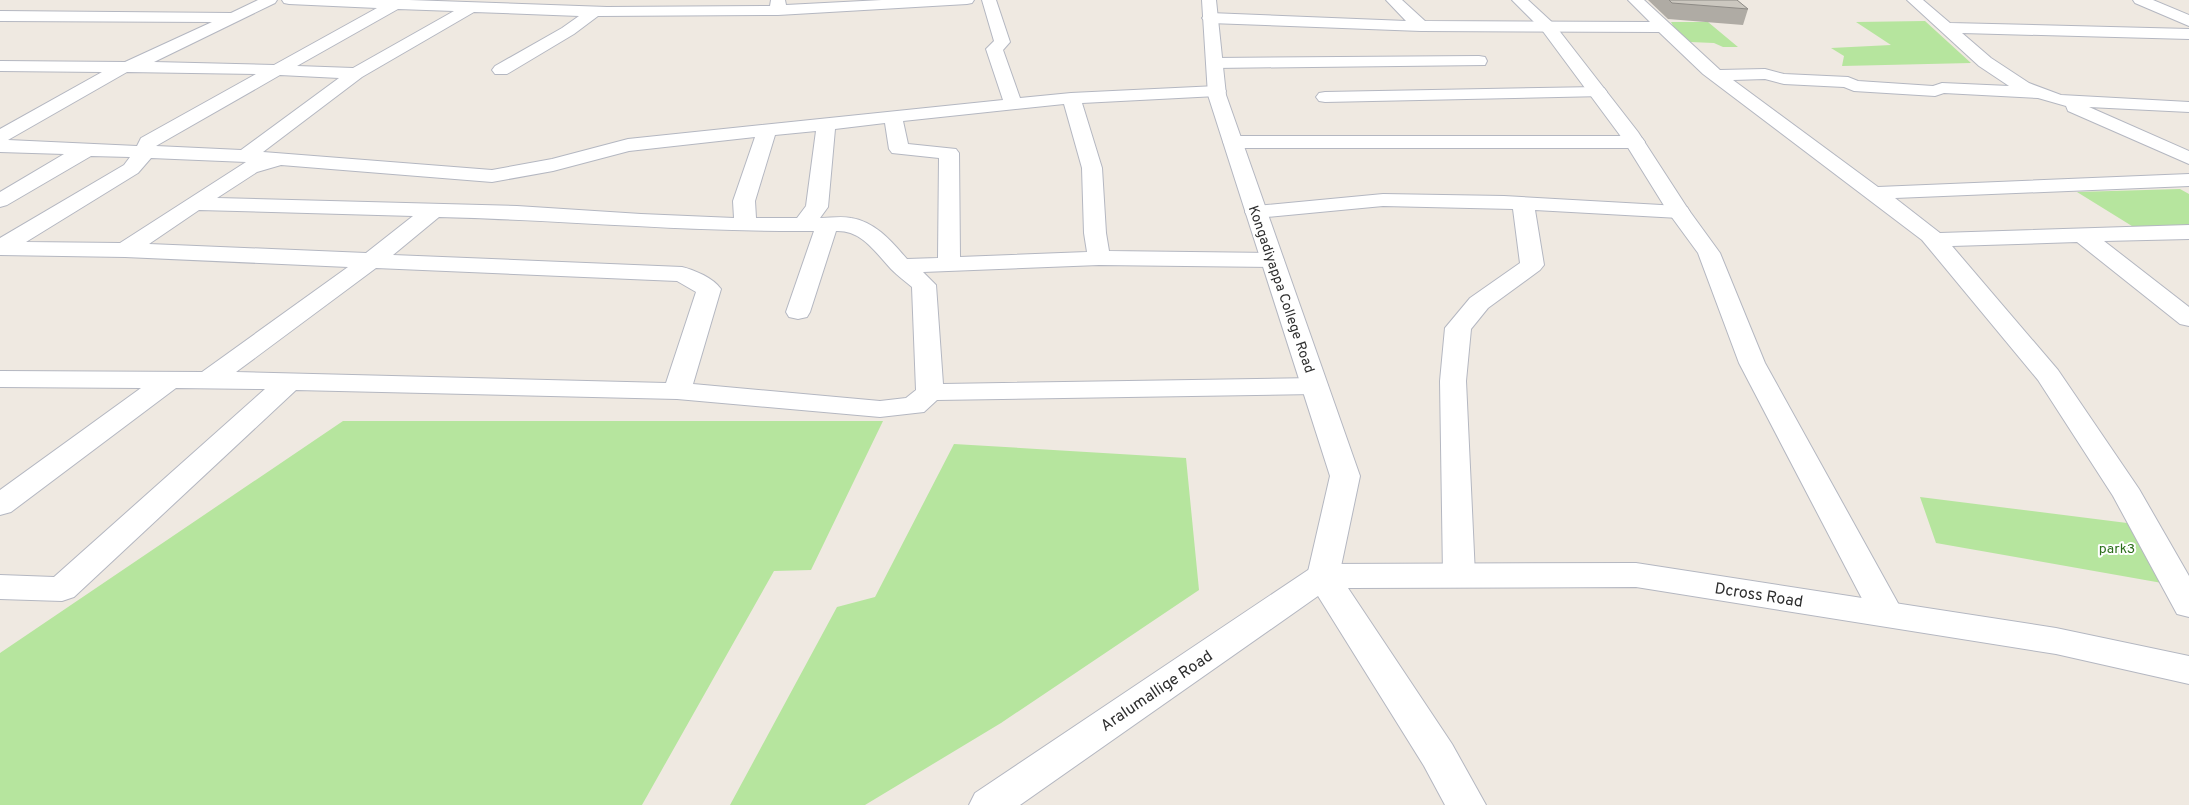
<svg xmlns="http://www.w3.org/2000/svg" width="2189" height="805" font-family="Overpass,sans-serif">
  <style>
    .green { fill: #b6e59e }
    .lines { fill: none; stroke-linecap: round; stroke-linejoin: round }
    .minor-casing { stroke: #b4b7c1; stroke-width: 2 }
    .tertiary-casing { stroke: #b4b7c1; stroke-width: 2 }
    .secondary-casing { stroke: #b4b7c1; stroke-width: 2 }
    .minor { fill: #fff; fill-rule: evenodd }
    .tertiary { fill: #fff; fill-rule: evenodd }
    .secondary { fill: #fff; fill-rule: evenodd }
    .wall { fill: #afaba4 }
    .building { fill: #cbc7bf; stroke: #8e8b86 }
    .labels { text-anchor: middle; stroke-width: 4; stroke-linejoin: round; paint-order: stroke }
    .street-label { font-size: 14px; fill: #2e2e2e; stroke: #fff }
    .park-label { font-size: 14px; fill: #2c6e1b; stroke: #fff }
    .near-street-label { font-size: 16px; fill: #2e2e2e; stroke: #fff }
  </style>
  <rect width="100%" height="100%" fill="#efe9e1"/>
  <path class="green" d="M1925,21l46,42 -129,3 2,-10 -13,-8 60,-3 -35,-23z
    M1671,22h37l30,25h-15l-9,-4 -24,-1 -14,-11z
    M2180,189l9,5v36l-49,1 -63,-39z
    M343,421h540l-72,149 -37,1 -132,234h-642v-152z
    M954,444l232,14 13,132 -198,133 -136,82h-135l107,-198 38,-10z
    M1920,497l215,27 27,59 -226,-40z"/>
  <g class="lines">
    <defs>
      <path id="minor" d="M258,0h19l-2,3 -121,59 120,3 103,-57 -88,-4 -5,-1 -2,-3h127l198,7 163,-1 1,-6h14l1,5 96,-5h92l-2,3 -5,1 -189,11 -180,1 -24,18 -67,40h-12l-3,-4 3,-4 67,-38 17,-12 -105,-4 -112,65 -99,75 229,18 60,-11 76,-20 375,-39 -17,-51 8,-8 -12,-41h14l14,42 -7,8 17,48 51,-5 146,-7 6,1 3,4 -3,4 -6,1 -135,7 20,65 4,65 3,18 163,2 8,2 4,5 -4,5 -8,2 -173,-2 -176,7 13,13 7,99 372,-6 10,2 3,6 -3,6 -10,2 -378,6 -13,12 -44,5 -203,-18 -381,-9 -222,207 -12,4 -62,-2v-24l54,2 211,-188 -89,-1 -165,124 -11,3v-25l141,-102 -141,-1v-16l202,1 146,-105 -223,-10 -125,-2v-17l124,-73 6,-8 -39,-1 -84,49 -7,2v-15l64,-38 -64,-2v-23l102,-57 -102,-1v-10l125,1 87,-40 -212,-1v-10l231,2zM398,9l56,2 -101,57 -56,-2zM127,72l129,2 -115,64 -4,8 -129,-6zM280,75l59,3 -98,72 -85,-4zM1064,104l18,64 2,65 3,19 -127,5 -1,-104 -3,-4 -48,-5 -5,-23zM885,123l4,26 3,4 47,5 -1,100 -31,1c-15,-17 -31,-37 -56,-41 -10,-2 -21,0 -31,0l8,-11 7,-78zM816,131l-10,75 -9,12h-41l-1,-17 20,-66zM755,137l-22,64 1,17 -93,-4 -124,-8 -300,-8 40,-26 24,-7 211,17 61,-11 76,-20zM151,158l95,4 -126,81 -94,-1 112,-69zM199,210l214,6 -47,37 -217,-9zM439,217c125,3 249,15 375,14l-28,81 3,5 9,2 9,-2 3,-5 26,-81c26,-1 39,21 55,38 7,7 14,12 21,18l4,103 -10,8 -26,3 -187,-17 28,-95c-8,-11 -26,-19 -39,-22l-289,-12zM376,268l301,13 19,11 -30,91 -430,-11z
        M1386,0h16l23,21 225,1 -22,-22h16l76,70 45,-1 19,5 64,3 10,4 75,5 9,-3 67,3 -30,-20 -72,-66h16l27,23 239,6v10l-227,-6 29,25 38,25 32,12 128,7v10l-100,-5 100,44v13l-121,-53 -2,-5 -28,-8 -94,-5 -9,3 -81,-5 -10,-4 -60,-3 -19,-5 -32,1 145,107 311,-13v12l-294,12 45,35 249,-8v14l-85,2 85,66v19l-9,-2 -103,-82 -125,4 106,124 81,119 50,87v41l-12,-3 -64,-118 -75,-116 -116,-140 -219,-166 -44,-42 -238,-1 -211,-8 -5,-2 -3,-3 3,-3 5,-2 196,8z
        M2133,0h20l36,15v11l-54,-23z
        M1479,56l6,1 2,4 -2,4 -271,3 -6,-1 -2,-4 2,-4 6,-1z
        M1598,87l6,1 3,4 -3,4 -279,6 -6,-1 -3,-4 3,-4 6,-1z
        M1233,136h402l7,2 3,4 -3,4 -7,2h-402l-7,-2 -3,-4 3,-4z
        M1383,194l121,2 175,10 8,1 3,5 -3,5 -8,1 -144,-8 9,55 -4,5 -52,38 -17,21 -5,52 9,194 -4,8 -12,4 -12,-4 -4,-8 -3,-194 5,-53 25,-30 50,-35 -7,-54 -130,-3 -127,12 -8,-1 -3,-5 3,-5 8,-1z"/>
      <path id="tertiary" d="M1202,0h14l10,95 134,381 -21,100 -4,8 -12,4 -12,-4 -4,-8 23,-100 -122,-381z
        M1512,0h16l26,24 84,108 50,77 32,44 45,110 139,251 -5,9 -12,3 -12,-3 -5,-9 -131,-251 -41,-110 -30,-41 -46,-74 -80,-108z"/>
      <path id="secondary" d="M1636,563l420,65 133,28v28l-133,-30 -420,-67 -288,1 104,156 34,61h-41l-21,-39 -106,-170 -298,209h-51l6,-12 336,-225 12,-4z"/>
    </defs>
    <use href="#minor" class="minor-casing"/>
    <use href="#tertiary" class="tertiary-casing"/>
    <use href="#secondary" class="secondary-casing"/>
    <use href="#minor" class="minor"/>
    <use href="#tertiary" class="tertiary"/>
    <use href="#secondary" class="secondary"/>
  </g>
  <path class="wall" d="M1648,0h89l11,9 -5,16 -75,-6z"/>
  <path class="building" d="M1669,0h68l11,9 -76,-6z"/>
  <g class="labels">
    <g class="street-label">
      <text transform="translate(1282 289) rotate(71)" y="5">Kongadiyappa College Road</text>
    </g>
    <g class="park-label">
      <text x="2117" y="553">park3</text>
    </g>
    <g class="near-street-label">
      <text transform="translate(1759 594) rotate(9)" y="6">Dcross Road</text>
      <text transform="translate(1156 690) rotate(-34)" y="6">Aralumallige Road</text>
    </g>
  </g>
</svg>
